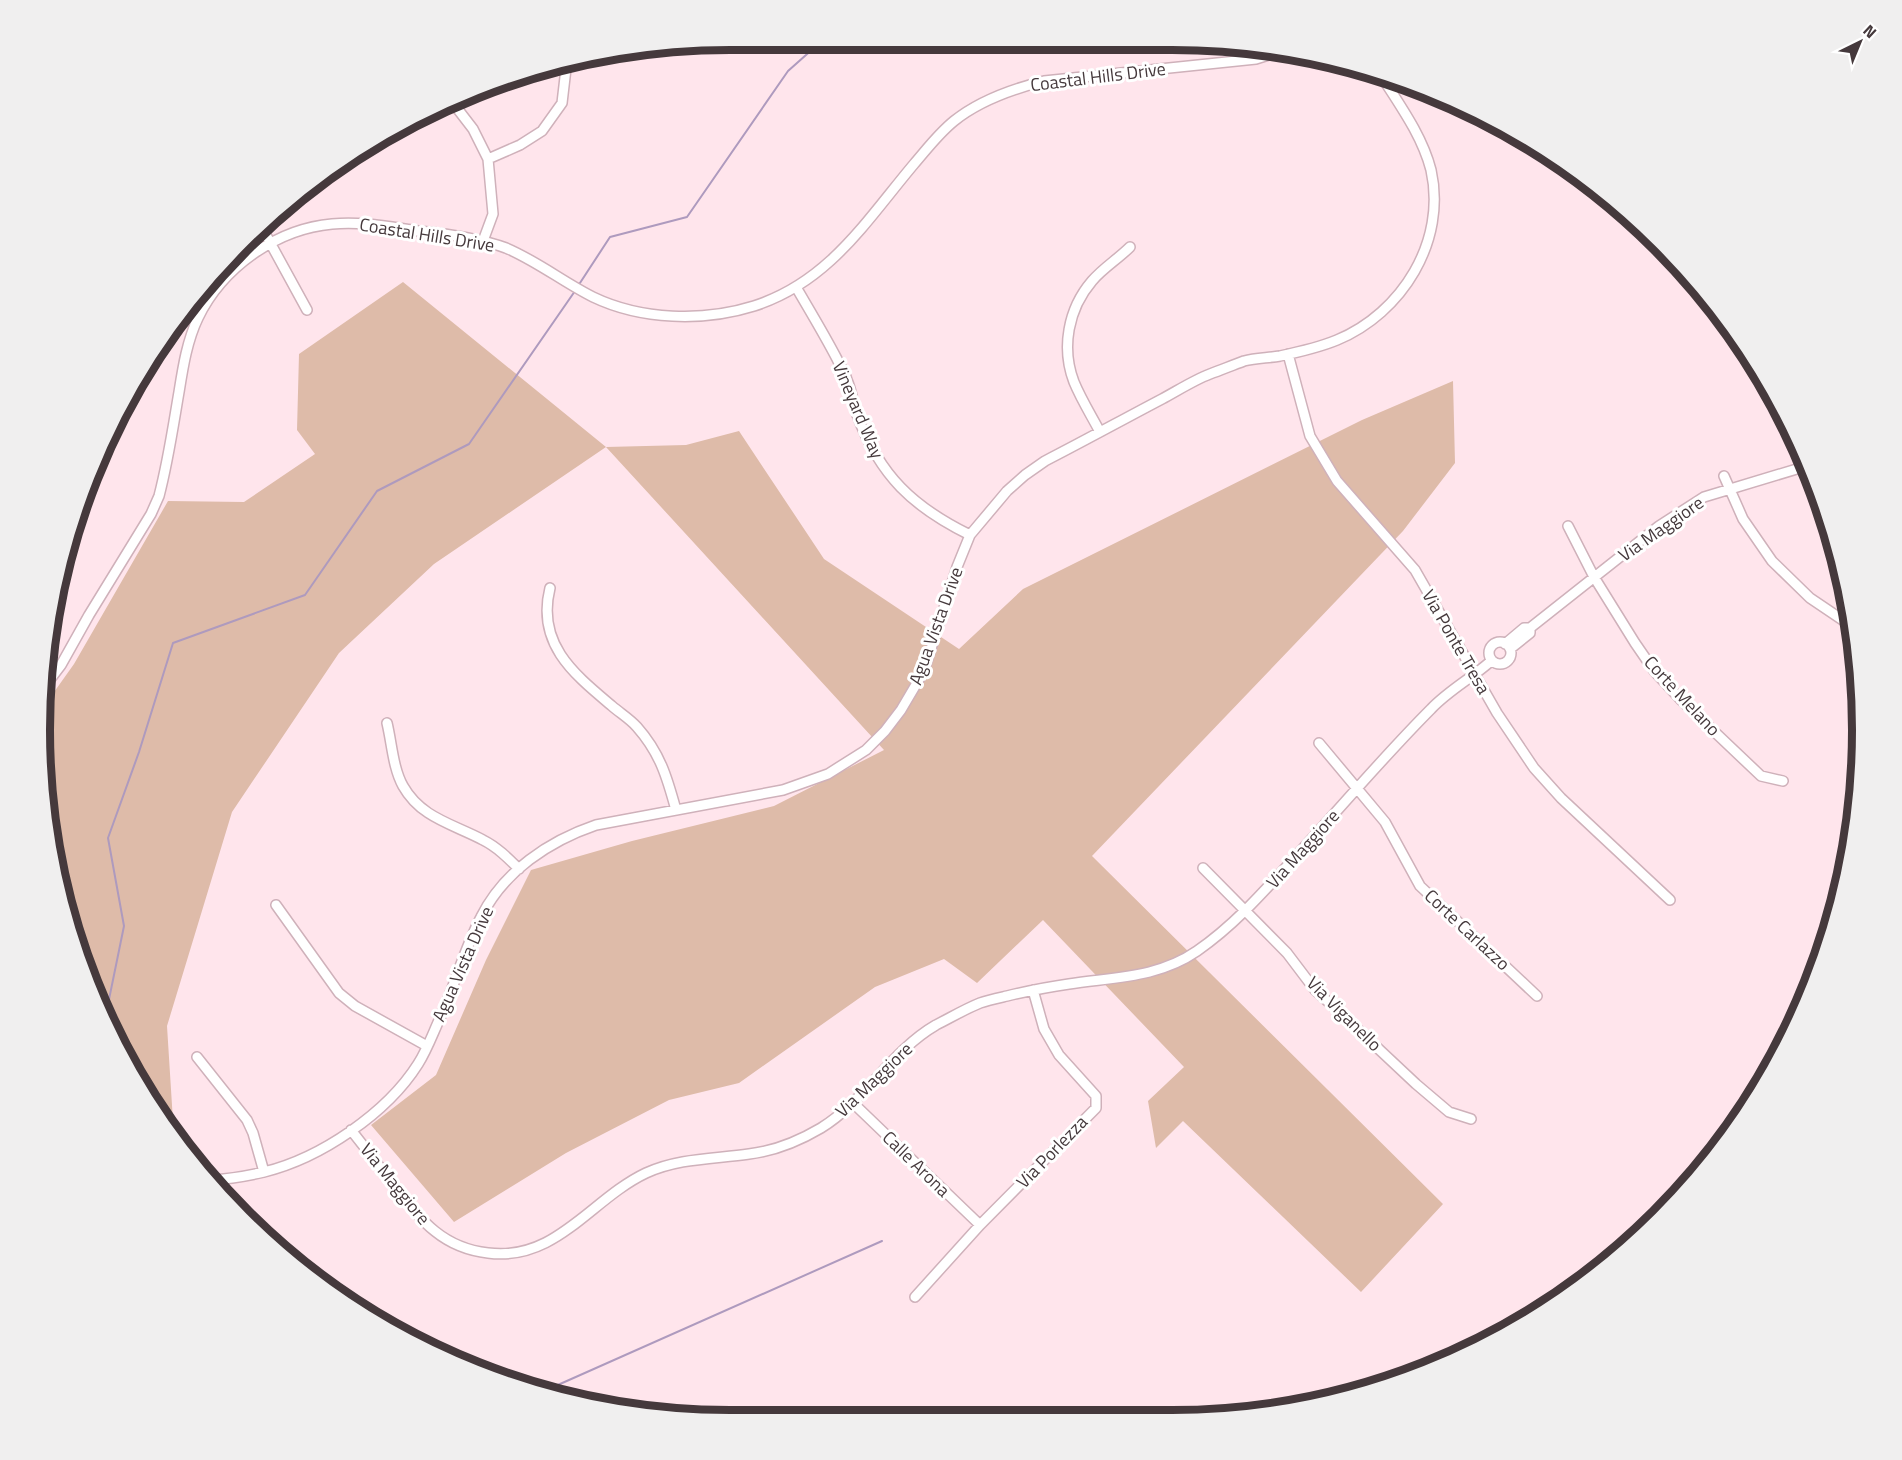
<svg xmlns="http://www.w3.org/2000/svg" width="1902" height="1460" font-family="'Titillium Web',sans-serif">
  <style>
    .green { fill: #debba9 }
    .lines { fill: none; stroke-linecap: round; stroke-linejoin: round }
    .stream { stroke: #ae9abe; stroke-width: 2 }
    .minor-casing { stroke: #cfb1ba; stroke-width: 12 }
    .minor { stroke: #fff; stroke-width: 9 }
    .labels { text-anchor: middle; stroke-width: 6; stroke-linejoin: round; paint-order: stroke }
    .street-label { font-size: 18px; fill: #45393c; stroke: #fff }
    .rim { fill: none; stroke: #45393c; stroke-width: 8 }
  </style>
  <rect width="100%" height="100%" fill="#ffe5ec"/>
  <path class="green" d="M403,282l203,165 80,-2 53,-14 85,128 135,90 64,-60 339,-169 91,-39 2,82 -52,68 -311,325 351,348 -82,88 -178,-171 -27,27 -8,-47 36,-34 -141,-147 -66,63 -33,-24 -69,28 -136,96 -70,17 -103,53 -112,69 -83,-97 65,-50 50,-115 45,-90 101,-29 142,-35 110,-56 -278,-303 -172,117 -95,89 -107,159 -65,214 7,111 -19,-23 -63,-119 -29,-86 -16,-117 4,-10 -11,-60 2,-13 32,-45 94,-163 76,1 71,-48 -18,-24 2,-76z"/>
  <g class="lines">
    <path class="stream" d="M578,286l32,-49 77,-20 101,-146 36,-32
      M105,1019l19,-93 -16,-88 31,-86 34,-109 132,-48 72,-104 92,-47 106,-153
      M542,1392l340,-151"/>
    <defs>
      <path id="minor" d="M453,103l20,26 15,30 5,55 -10,27
        M488,159l32,-14 22,-14 20,-28 5,-43
        M261,226l46,84
        M796,287c14,24 28,47 41,72 3,7 8,13 10,21 5,11 6,23 10,35 23,61 56,92 113,120
        M1288,354l22,82 27,45 78,89 82,143 37,55 27,30 109,102
        M1100,432c-9,-17 -19,-33 -26,-50 -13,-34 -6,-73 18,-101 11,-13 26,-22 38,-34
        M1724,476l19,43 29,42 38,37 43,29
        M1568,526l26,51 41,66 20,29 26,28 80,76 22,5
        M550,588c-14,56 24,86 62,118 8,7 18,13 25,21 23,26 30,50 39,83
        M1530,628l129,-102 45,-29 106,-32
        M1489 653a11 11 0 1 1 22 0a11 11 0 1 1-22 0Z
        M1505,644l19,-16h6v5l-20,16
        M45,686l16,-21 28,-50 62,-101 8,-18c9,-34 14,-69 20,-104 4,-25 8,-51 19,-74 24,-50 78,-89 134,-94 29,-3 58,3 87,7 29,3 60,7 87,17 31,13 57,34 87,49 48,23 110,25 161,9 75,-24 112,-85 160,-142 13,-15 24,-30 40,-43 26,-21 58,-32 90,-40l212,-22 26,-8
        M387,723c5,21 6,45 16,63 18,32 50,38 80,54 14,7 25,18 36,29
        M1319,743l66,79 35,64 117,110
        M1203,868l84,85 28,37 20,18 81,76 33,28 22,7
        M276,905l63,88 16,13 72,40
        M197,1057l50,63 6,13 11,39
        M852,1102l128,123
        M351,1130c15,19 29,37 43,56 27,34 48,62 94,67 68,9 103,-54 158,-80 33,-15 68,-14 103,-19 26,-3 50,-13 72,-26 44,-27 70,-77 115,-103 14,-7 29,-16 44,-22 8,-3 18,-5 27,-7 21,-5 41,-9 62,-12 45,-7 89,-6 128,-33 39,-27 69,-62 101,-97 44,-48 87,-99 133,-145 18,-19 41,-31 60,-48
        M210,1180c18,-1 37,-4 54,-8 57,-14 123,-59 154,-108 9,-14 15,-31 22,-46 15,-33 24,-69 41,-101 23,-46 68,-76 115,-92l187,-35 45,-16 38,-24 19,-19 16,-21 23,-39 33,-104 13,-32 37,-44 18,-16 20,-14c39,-20 77,-41 117,-62 15,-8 32,-19 48,-25 11,-4 23,-9 34,-13 12,-3 25,-3 36,-5 19,-4 40,-9 57,-16 65,-27 110,-99 94,-170 -9,-35 -32,-66 -51,-96
        M915,1297l65,-72 116,-117v-12l-37,-41 -15,-26 -11,-39"/>
    </defs>
    <use href="#minor" class="minor-casing"/>
    <use href="#minor" class="minor"/>
  </g>
  <g class="labels">
    <g class="street-label">
      <text transform="translate(1098 77) rotate(-7)" y="6">Coastal Hills Drive</text>
      <text transform="translate(427 235) rotate(9)" y="6">Coastal Hills Drive</text>
      <text transform="translate(858 410) rotate(67)" y="6">Vineyard Way</text>
      <text transform="translate(1661 529) rotate(-35)" y="6">Via Maggiore</text>
      <text transform="translate(936 626) rotate(-70)" y="6">Agua Vista Drive</text>
      <text transform="translate(1456 642) rotate(60)" y="6">Via Ponte Tresa</text>
      <text transform="translate(1682 696) rotate(47)" y="6">Corte Melano</text>
      <text transform="translate(1303 849) rotate(-48)" y="6">Via Maggiore</text>
      <text transform="translate(1467 930) rotate(43)" y="6">Corte Carlazzo</text>
      <text transform="translate(463 964) rotate(-66)" y="6">Agua Vista Drive</text>
      <text transform="translate(1344 1014) rotate(45)" y="6">Via Viganello</text>
      <text transform="translate(874 1080) rotate(-44)" y="6">Via Maggiore</text>
      <text transform="translate(1052 1152) rotate(-46)" y="6">Via Porlezza</text>
      <text transform="translate(916 1164) rotate(44)" y="6">Calle Arona</text>
      <text transform="translate(395 1184) rotate(51)" y="6">Via Maggiore</text>
    </g>
  </g>
  <path d="M0 0H1902V1460H0ZM730 50H1172A680 680 0 0 1 1852 730V730A680 680 0 0 1 1172 1410H730A680 680 0 0 1 50 730V730A680 680 0 0 1 730 50Z" fill="#f0efef" fill-rule="evenodd"/>
  <path class="rim" d="M730 50H1172A680 680 0 0 1 1852 730V730A680 680 0 0 1 1172 1410H730A680 680 0 0 1 50 730V730A680 680 0 0 1 730 50Z"/>
  <g transform="translate(1860 42) rotate(43)" stroke="#ffffff" stroke-width="4.5" paint-order="stroke">
  <path d="M0-4.5L10 22L0 15L-10 22Z" fill="#45393c"/>
  <text y="-9" font-size="16" font-weight="bold" text-anchor="middle" fill="#45393c">N</text>
  </g>
</svg>
